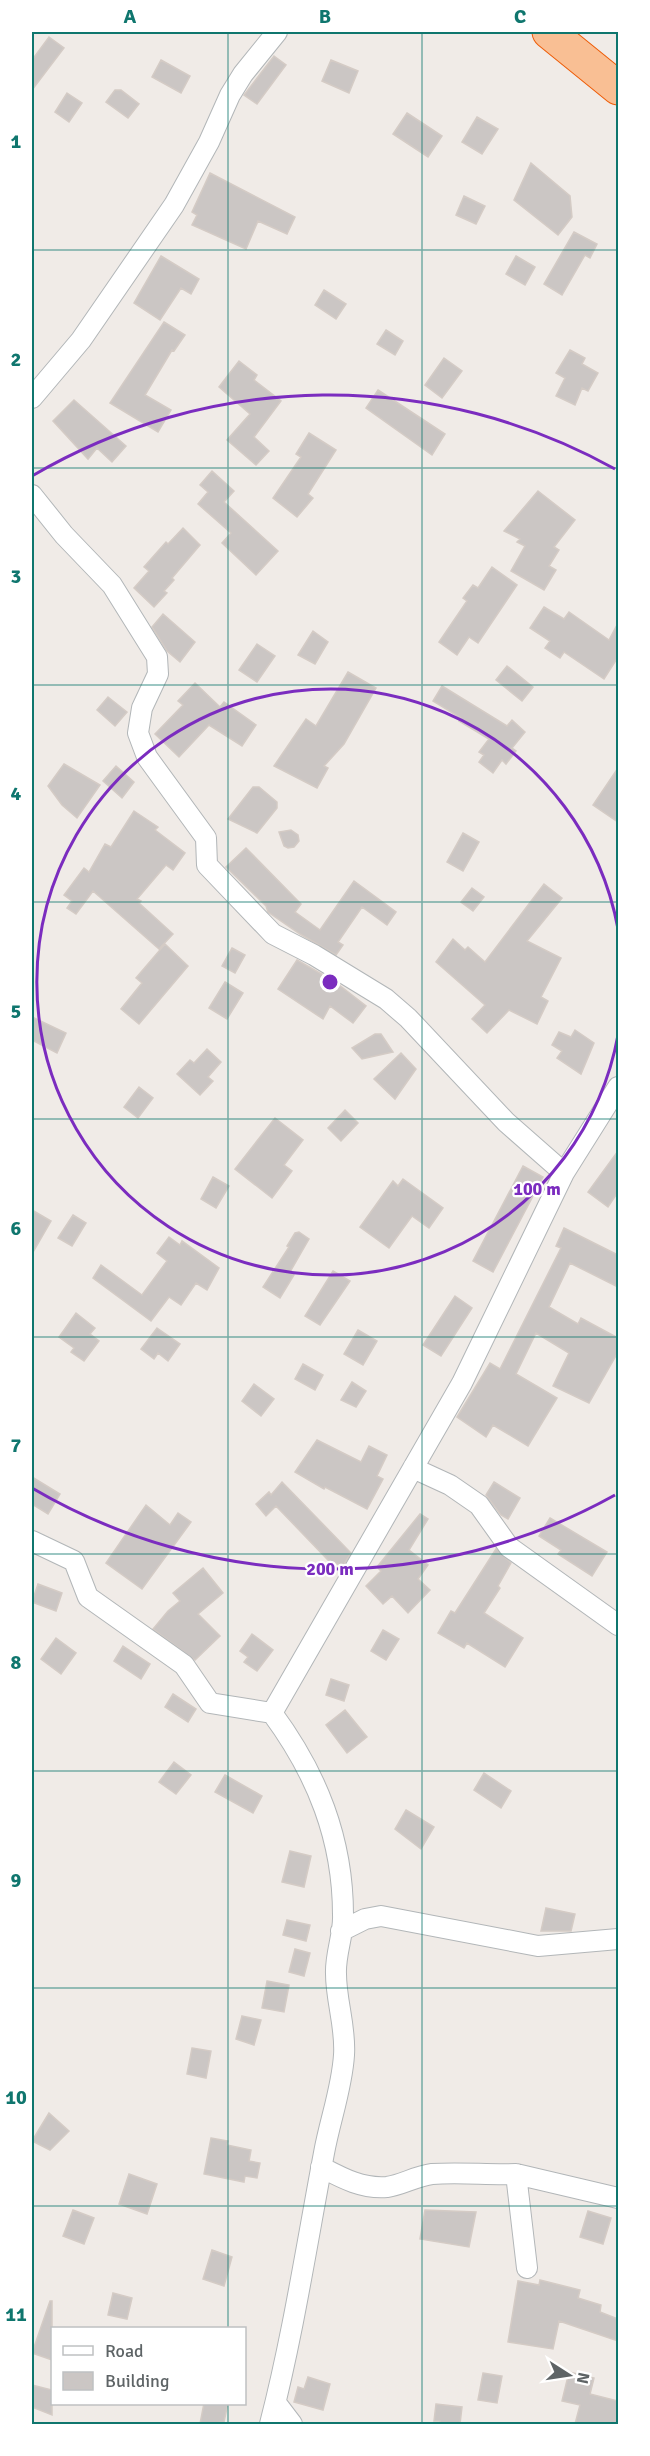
<svg xmlns="http://www.w3.org/2000/svg" width="650" height="2456" font-family="Signika,sans-serif">
  <style>
    .building { fill: #cbc6c4; stroke: #d4cbc5; stroke-width: 1.5 }
    .lines { fill: none; stroke-linecap: round; stroke-linejoin: round }
    .street-casing { stroke: #b2b6b8; stroke-width: 22 }
    .highway-casing { stroke: #ee5d09; stroke-width: 35 }
    .street { stroke: #fff; stroke-width: 20 }
    .highway { stroke: #f9bf94; stroke-width: 33 }
    .grid { fill: none; stroke: #0f766e; stroke-width: 1.5; stroke-opacity: 0.55 }
    .ring { fill: none; stroke: #7b2cbf; stroke-width: 3 }
    .centre { fill: #7b2cbf; stroke: #fff; stroke-width: 3 }
    .ring-label { font-size: 18px; text-anchor: middle; font-weight: bold; fill: #7b2cbf; stroke: #fff; stroke-width: 4.5; stroke-linejoin: round; paint-order: stroke }
    .neatline { fill: none; stroke: #0f766e; stroke-width: 2 }
    .grid-label { font-size: 20px; text-anchor: middle; font-weight: bold; fill: #0f766e }
  </style>
  <rect width="100%" height="100%" fill="#f0ebe7"/>
  <path class="building" d="M49,37l15,11 -32,42v-30z
    M274,56l12,9 -29,39 -13,-9z
    M161,60l29,16 -9,17 -29,-16z
    M331,60l27,11 -9,22 -27,-12z
    M115,90h6l18,14 -11,14 -22,-16z
    M67,93l15,10 -13,19 -14,-10z
    M407,113l35,23 -14,21 -35,-23z
    M477,117l21,12 -16,25 -20,-12z
    M531,163l39,33 2,21 -14,18 -44,-35z
    M210,173l85,44 -8,17 -29,-13 -12,28 -54,-24 5,-10 -5,-3z
    M464,196l21,10 -9,18 -20,-9z
    M574,232l23,12 -7,14 -5,-3 -23,40 -18,-11z
    M161,256l38,23 -8,15 -10,-6 -21,32 -26,-17z
    M516,256l19,11 -10,18 -19,-11z
    M324,290l22,14 -10,15 -21,-14z
    M164,322l21,13 -11,16 -2,-1 -27,45 26,15 -13,22 -48,-29z
    M386,330l17,11 -8,14 -18,-11z
    M570,350l15,8 -3,6 16,9 -10,18 -6,-3 -7,17 -19,-9 9,-18 -9,-5z
    M444,358l18,13 -20,27 -17,-13z
    M239,361l18,14 -3,5 27,21 -27,36 15,14 -13,14 -29,-25 23,-26 -31,-27z
    M378,390l67,44 -13,21 -66,-47z
    M74,400l52,46 -14,16 -15,-14 -9,11 -35,-38z
    M309,433l27,17 -28,44 5,4 -16,19 -24,-19 28,-41 -5,-3z
    M212,471l22,20 -10,11 54,49 -22,24 -34,-32 9,-10 -33,-29 10,-12 -8,-7z
    M538,491l37,29 -21,27 5,3 -10,16 7,4 -12,20 -33,-19 14,-25 -8,-4 3,-3 -16,-8z
    M183,528l17,17 -28,33 2,2 -10,11 3,2 -13,14 -20,-19 15,-17 -5,-4 22,-25 2,2z
    M492,567l25,18 -39,58 -9,-6 -12,18 -18,-13 28,-41 -4,-3 10,-13 5,3z
    M544,607l20,12 5,-7 40,28 9,-17v34l-14,22 -40,-27 -4,6 -15,-10 5,-7 -20,-13z
    M163,614l32,28 -15,20 -13,-11 -15,-24z
    M313,631l15,11 -13,22 -17,-9z
    M257,644l18,12 -18,26 -18,-12z
    M507,666l26,21 -11,14 -26,-21z
    M348,672l28,16 -32,56 -20,22 4,2 -11,20 -43,-22 32,-47 10,7z
    M195,683l25,24 4,-5 32,23 -14,21 -33,-21 -30,32 -24,-23 28,-29 -5,-4z
    M442,686l65,40 5,-6 13,12 -13,16 4,3 -10,13 -4,-4 -9,13 -14,-11 5,-7 -5,-3 10,-13 -30,-18 2,-3 -28,-17z
    M108,697l19,15 -12,14 -18,-16z
    M64,764l36,21 -23,33 -15,-13 -14,-19z
    M116,766l18,16 -12,16 -19,-17z
    M618,768v54l-25,-17z
    M253,787h6l18,15v6l-20,25 -29,-14z
    M134,811l24,16 -3,3 30,23 -12,17 -7,-5 -29,34 4,2 -2,2 34,31 -14,15 -66,-58 -17,23 -9,-6 5,-7 -8,-6 20,-27 5,4 16,-28 6,3z
    M291,830l7,5 1,6 -5,6 -6,1 -4,-2 -5,-14z
    M463,833l16,9 -16,29 -16,-9z
    M246,848l55,56 -6,8 25,18 34,-49 42,31 -9,13 -25,-18 -24,35 5,3 -7,10 -36,-21 -32,-22 -2,-6 -40,-39z
    M544,884l18,14 -35,43 34,17 -20,39 7,4 -11,23 -28,-14 -22,23 -15,-14 13,-14 -49,-43 17,-23 12,11 3,-3 17,15z
    M472,888l12,9 -11,14 -12,-9z
    M165,944l23,22 -49,58 -18,-15 21,-26 -6,-5z
    M232,948l13,7 -10,18 -13,-7z
    M297,960l37,21 32,25 -13,17 -23,-17 -7,13 -45,-30z
    M225,982l18,11 -16,26 -18,-11z
    M32,1017l34,16 -9,20 -25,-13z
    M575,1030l19,13 -13,31 -24,-16 5,-7 -10,-6 7,-13 12,5z
    M375,1034h6l12,18 -31,7 -10,-11z
    M207,1049l14,13 -13,15 5,4 -13,14 -23,-21 13,-14 4,3z
    M401,1053l15,16 -21,30 -21,-20z
    M139,1087l14,11 -15,20 -14,-11z
    M345,1110l13,13 -17,18 -13,-13z
    M275,1118l28,22 -19,25 8,6 -20,27 -37,-29z
    M618,1151v41l-10,15 -20,-15z
    M523,1166l20,11 -50,95 -20,-11z
    M213,1177l16,9 -13,22 -15,-9z
    M403,1179l40,29 -14,20 -17,-12 -23,32 -29,-21 33,-46 5,5z
    M32,1210l19,11 -19,33z
    M73,1215l13,8 -14,23 -14,-8z
    M564,1228l54,27v32l-48,-24 -21,44 29,17 3,-6 37,20v14l-29,51 -36,-17 16,-33 -33,-20 -20,41 41,24 -29,48 -35,-21 -7,12 -29,-20 33,-54 10,6 61,-121 -5,-2z
    M299,1232l10,7 -19,33 4,3 -14,23 -17,-11 26,-40 -2,-1 8,-13z
    M169,1237l11,8 2,-4 37,27 -12,22 -11,-7 -15,22 -12,-8 -18,24 -58,-43 8,-13 41,30 25,-34 -10,-8z
    M333,1271l17,10 -30,44 -15,-9z
    M455,1296l17,12 -31,48 -18,-11z
    M76,1313l19,15 -5,6 9,7 -15,20 -13,-9 3,-4 -15,-11z
    M157,1328l23,16 -12,17 -10,-8 -4,6 -13,-10z
    M358,1330l19,11 -14,24 -19,-11z
    M303,1364l20,11 -8,15 -20,-11z
    M352,1382l14,9 -10,16 -15,-7z
    M254,1384l20,15 -13,17 -19,-15z
    M317,1440l44,22 8,-16 18,9 -10,21 6,3 -16,30 -42,-22 -1,2 -29,-17z
    M32,1477l28,17 -12,20 -16,-10z
    M282,1482l69,71 -8,13 -14,-5 -53,-55 -10,10 -10,-12 13,-12 2,3z
    M494,1482l26,16 -12,21 -7,-4 -15,-20z
    M146,1505l24,20 8,-12 13,9 -49,67 -36,-26z
    M420,1514l8,5 -19,31 19,15 -10,14 12,11 -22,23 -16,-17 -9,8 -17,-18 15,-15 -4,-4z
    M550,1518l57,34 -15,24 -34,-22 3,-4 -22,-14z
    M496,1549l15,14 -13,23 2,2 -16,25 39,25 -18,29 -38,-24 -3,5 -26,-15 13,-22 4,2z
    M203,1568l20,25 -25,21 22,22 -25,24 -42,-31 15,-18 12,-10 -7,-8z
    M38,1584l24,9 -6,18 -24,-9z
    M383,1630l16,9 -13,21 -15,-9z
    M252,1634l21,16 -16,21 -13,-9 4,-5 -8,-6z
    M56,1638l20,15 -15,21 -20,-15z
    M123,1646l27,18 -9,15 -27,-18z
    M331,1679l18,6 -5,16 -18,-6z
    M173,1694l23,15 -8,13 -23,-15z
    M345,1710l22,27 -20,16 -21,-28z
    M174,1762l17,13 -15,19 -17,-12z
    M484,1773l27,18 -10,17 -27,-18z
    M225,1775l37,21 -9,17 -38,-21z
    M406,1810l28,17 -13,22 -26,-20z
    M290,1851l21,5 -7,31 -22,-5z
    M546,1908l29,6 -4,17h-30z
    M287,1920l23,5 -4,16 -23,-6z
    M295,1949l15,4 -6,23 -15,-4z
    M267,1981l22,4 -5,27 -22,-4z
    M242,2016l19,4 -7,25 -18,-6z
    M192,2048l19,3 -5,27 -19,-4z
    M49,2113l20,18 -19,19 -18,-9z
    M211,2138l17,3 -1,4 24,5 -2,11 11,2 -3,15 -12,-2 -1,6 -40,-8z
    M129,2174l28,10 -10,30 -28,-10z
    M73,2210l21,8 -10,26 -21,-8z
    M425,2210l51,2 -7,35 -49,-8z
    M588,2211l23,7 -8,26 -23,-7z
    M212,2250l20,7 -8,29 -21,-7z
    M540,2280l40,10 -2,8 23,7 -1,7 18,7v22l-59,-20 -6,28 -45,-7 10,-61 21,4z
    M113,2293l19,5 -5,21 -19,-4z
    M50,2301h2v59l-20,-7z
    M569,2372l25,6 -4,16 28,7v23h-43l5,-19 -18,-4z
    M483,2373l19,3 -5,27 -19,-3z
    M308,2377l22,7 -7,26 -29,-8 4,-15 6,2z
    M32,2385l20,5v25l-20,-8z
    M204,2403h24l-4,19 -24,2z
    M436,2404l26,3 -2,17h-20v-3h-6z"/>
  <g class="lines">
    <defs>
      <path id="street" d="M32,398l49,-58 93,-135 35,-63 21,-47 13,-21 34,-42
        M32,495l32,40 48,50 45,72 1,17 -16,34 -4,25 9,24 59,81 1,27 66,69 41,21 72,44 22,19 98,104 58,51 -102,210 -190,330
        M564,1173l54,-86
        M413,1468l37,17 29,20 30,42 109,78
        M32,1541l42,20 14,36 96,68 26,38 62,10c45,61 71,126 71,202 1,19 -8,39 -7,59 0,27 10,53 8,81 -2,33 -14,65 -20,98 -17,90 -31,182 -54,271
        M341,1931l24,-12 16,-3 157,30 80,-7
        M321,2167c21,11 41,22 66,20 15,-2 29,-11 45,-13 27,-2 57,1 84,0l11,94
        M516,2174l102,24
        M276,2403l16,21"/>
      <path id="highway" d="M549,32l69,56"/>
    </defs>
    <use href="#street" class="street-casing"/>
    <use href="#highway" class="highway-casing"/>
    <use href="#street" class="street"/>
    <use href="#highway" class="highway"/>
  </g>
  <path class="grid" d="M228,32v2296M422,32v2392M32,250h586M32,468h586M32,685h586M32,902h586M32,1119h586M32,1337h586M32,1554h586M32,1771h586M32,1988h586M32,2206h586M228,2404v20"/>
  <g class="ring">
    <path d="M618 1035A293 293 0 1 1 618 929"/>
    <path d="M615 1495A587 587 0 0 1 32 1488M32 476A587 587 0 0 1 615 469"/>
  </g>
  <circle cx="330" cy="982" r="9" class="centre"/>
  <g class="ring-label">
    <text x="537" y="1195">100 m</text>
    <text x="330" y="1575">200 m</text>
  </g>
  <rect width="650" height="2456" fill="none" stroke="#ffffff" stroke-width="66"/>
  <rect x="51" y="2327" width="195" height="78" fill="#ffffff" stroke="#bfc1c2" stroke-width="1.5"/>
  <rect x="63" y="2346" width="30" height="9" fill="#ffffff" stroke="#bfc1c2" stroke-width="1.5"/>
  <text x="105" y="2357" font-size="18" fill="#5e6466">Road</text>
  <rect x="63" y="2372" width="30" height="18" fill="#cbc6c4" stroke="#bfc1c2" stroke-width="1.5"/>
  <text x="105" y="2387" font-size="18" fill="#5e6466">Building</text>
  <g transform="translate(569 2375) rotate(102)" stroke="#ffffff" stroke-width="4.5" paint-order="stroke">
  <path d="M0-4.5L10 22L0 15L-10 22Z" fill="#5e6466"/>
  <text y="-9" font-size="16" font-weight="bold" text-anchor="middle" fill="#5e6466">N</text>
  </g>
  <rect x="33" y="33" width="584" height="2390" class="neatline"/>
  <g class="grid-label">
    <text x="130" y="23">A</text>
    <text x="325" y="23">B</text>
    <text x="520" y="23">C</text>
    <text x="16" y="148">1</text>
    <text x="16" y="366">2</text>
    <text x="16" y="583">3</text>
    <text x="16" y="800">4</text>
    <text x="16" y="1018">5</text>
    <text x="16" y="1235">6</text>
    <text x="16" y="1452">7</text>
    <text x="16" y="1669">8</text>
    <text x="16" y="1887">9</text>
    <text x="16" y="2104">10</text>
    <text x="16" y="2321">11</text>
  </g>
</svg>
